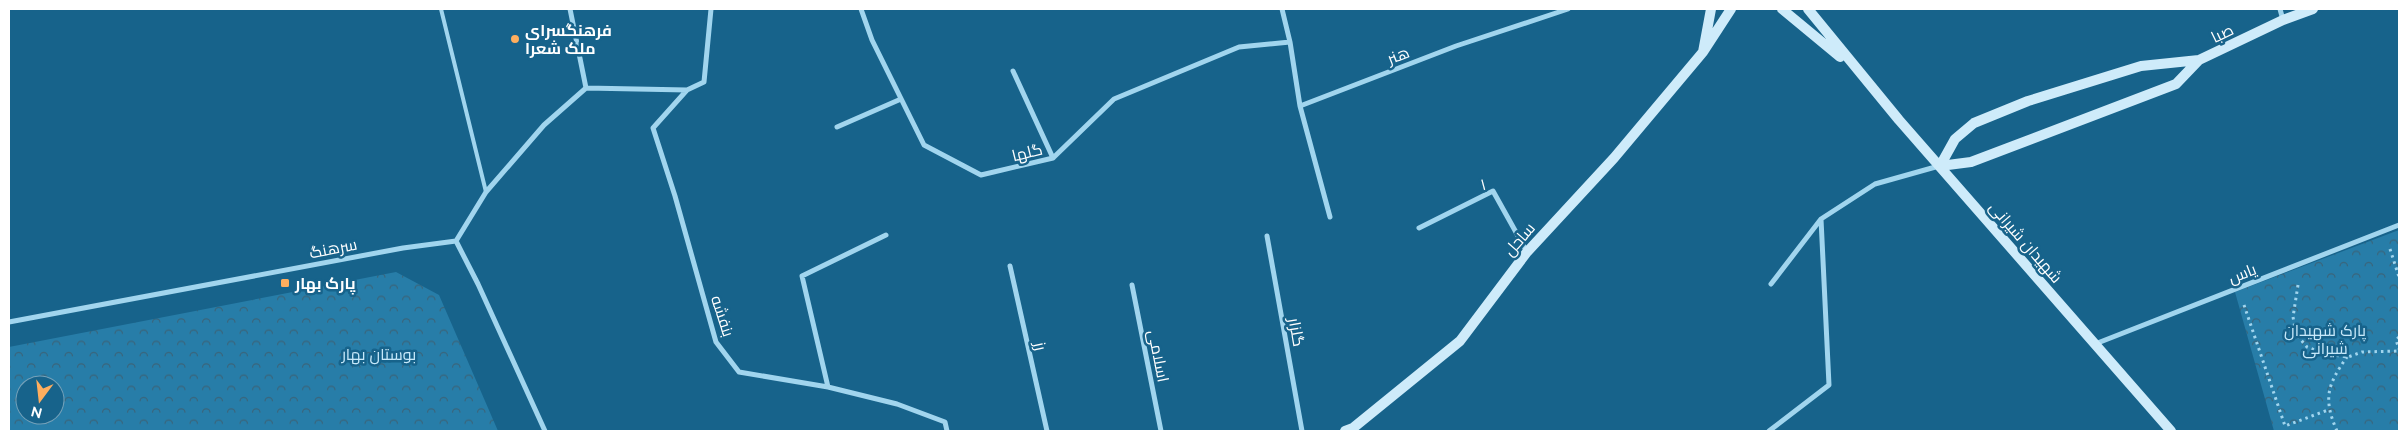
<svg xmlns="http://www.w3.org/2000/svg" width="2408" height="440" font-family="Raleway,Cairo,sans-serif">
  <style>
    .park { fill: url(#park-crowns); fill-rule: evenodd }
    .lines { fill: none; stroke-linecap: round; stroke-linejoin: round }
    .path { stroke: #a1d5ee; stroke-width: 3; stroke-dasharray: 2.5 4; stroke-linecap: butt }
    .lane { stroke: #a1d5ee; stroke-width: 4 }
    .street { stroke: #a1d5ee; stroke-width: 5 }
    .secondary { stroke: #ceebfa; stroke-width: 10 }
    .poi-dot { fill: #ffae5e; stroke: #17638b; stroke-width: 2 }
    .labels { text-anchor: middle; stroke-width: 5; stroke-linejoin: round; paint-order: stroke }
    .poi-label { font-size: 16px; font-weight: bold; fill: #fff; stroke: #17638b; text-anchor: start }
    .street-label { font-size: 16px; fill: #fff; stroke: #17638b }
    .park-label { font-size: 16px; fill: #c7e9fa; stroke: #17638b }
  </style>
  <defs>
    <pattern id="park-crowns" width="20" height="18" patternUnits="userSpaceOnUse" patternTransform="scale(1.25)"><rect width="20" height="18" fill="#277da8"/><path d="M2 6a3 3 0 1 1 6 0M12 15a3 3 0 1 1 6 0" fill="none" stroke="#3a647a"/></pattern>
  </defs>
  <rect width="100%" height="100%" fill="#17638b"/>
  <path class="park" d="M2399,230v201h-125l-39,-139z
    M396,272l43,23 59,136h-489v-84zM25,385h30v30h-30z"/>
  <g class="lines">
    <path class="path" d="M2390,249l9,28
      M2298,285l-5,32 3,17 11,13 18,7 23,3 14,-5 37,-1
      M2244,305l41,121 43,-16
      M2399,337l-3,3 3,9
      M2337,431c-14,-32 -10,-46 10,-74"/>
    <path class="lane" d="M441,9l45,183"/>
    <path class="street" d="M711,9l-7,73 -17,8 -34,38 22,68 41,146 23,30 89,15 69,17 48,18 2,9
      M861,9l11,31 52,105 57,30 72,-17 61,-59 125,-52 51,-5
      M1282,9l8,33 10,64 156,-60 112,-37
      M2280,9l3,11
      M1013,71l40,87
      M586,88l101,2
      M1300,106l30,111
      M837,127l64,-28
      M1419,228l74,-37 34,61
      M1267,236l35,195
      M456,241l30,-49 58,-67 42,-37 -16,-79
      M1010,266l37,165
      M1771,284l50,-65 54,-35 64,-18
      M1132,285l29,146
      M9,322l394,-74 53,-7 22,43 67,147
      M2095,344l304,-119
      M828,387l-26,-111 84,-41
      M1769,431l60,-46 -8,-166"/>
    <path class="secondary" d="M1711,9l-8,43 28,-43
      M1782,9l58,48
      M1808,9l91,111 272,311
      M1940,166l15,-27 19,-16 54,-22 113,-35 58,-6 84,-40 30,-11
      M1940,166l31,-4 205,-78 23,-24
      M1345,431l8,-3 107,-87 67,-89 87,-94 89,-106"/>
  </g>
  <g class="poi-dot">
    <circle cx="515" cy="39" r="5"/>
    <rect x="280" y="278" width="10" height="10" rx="2.5"/>
  </g>
  <g class="labels">
    <g class="poi-label">
      <text x="525" y="36">فرهنگسرای<tspan x="525" dy="18">ملک شعرا</tspan></text>
      <text x="295" y="289">پارک بهار</text>
    </g>
    <g class="street-label">
      <text transform="translate(2222 33) rotate(-26)" y="6">صبا</text>
      <text transform="translate(1398 55) rotate(-21)" y="6">هنر</text>
      <text transform="translate(1027 152) rotate(-14)" y="6">گلها</text>
      <text transform="translate(1483 184) rotate(-15)" y="6">۱</text>
      <text transform="translate(1519 239) rotate(-49)" y="6">ساحل</text>
      <text transform="translate(2026 242) rotate(49)" y="6">شهیدان شیرانی</text>
      <text transform="translate(333 248) rotate(-11)" y="6">سرهنگ</text>
      <text transform="translate(2242 273) rotate(-21)" y="6">یاس</text>
      <text transform="translate(723 316) rotate(72)" y="6">بنفشه</text>
      <text transform="translate(1297 332) rotate(80)" y="6">گلزار</text>
      <text transform="translate(1041 346) rotate(78)" y="6">رز</text>
      <text transform="translate(1159 356) rotate(79)" y="6">اسلامی</text>
    </g>
    <g class="park-label">
      <text x="2325" y="336">پارک شهیدان<tspan x="2325" dy="18">شیرانی</tspan></text>
      <text x="379" y="360">بوستان بهار</text>
    </g>
  </g>
  <rect width="2408" height="440" fill="none" stroke="#ffffff" stroke-width="20"/>
  <g transform="translate(40 400) rotate(195)"><circle r="24" fill="#17638b" stroke="#74a1b9"/>
  <path d="M0-4L9 19L0 12L-9 19Z" fill="#ffae5e"/>
  <text y="-8" font-size="14" font-weight="bold" text-anchor="middle" fill="#ffffff">N</text>
  </g>
</svg>
